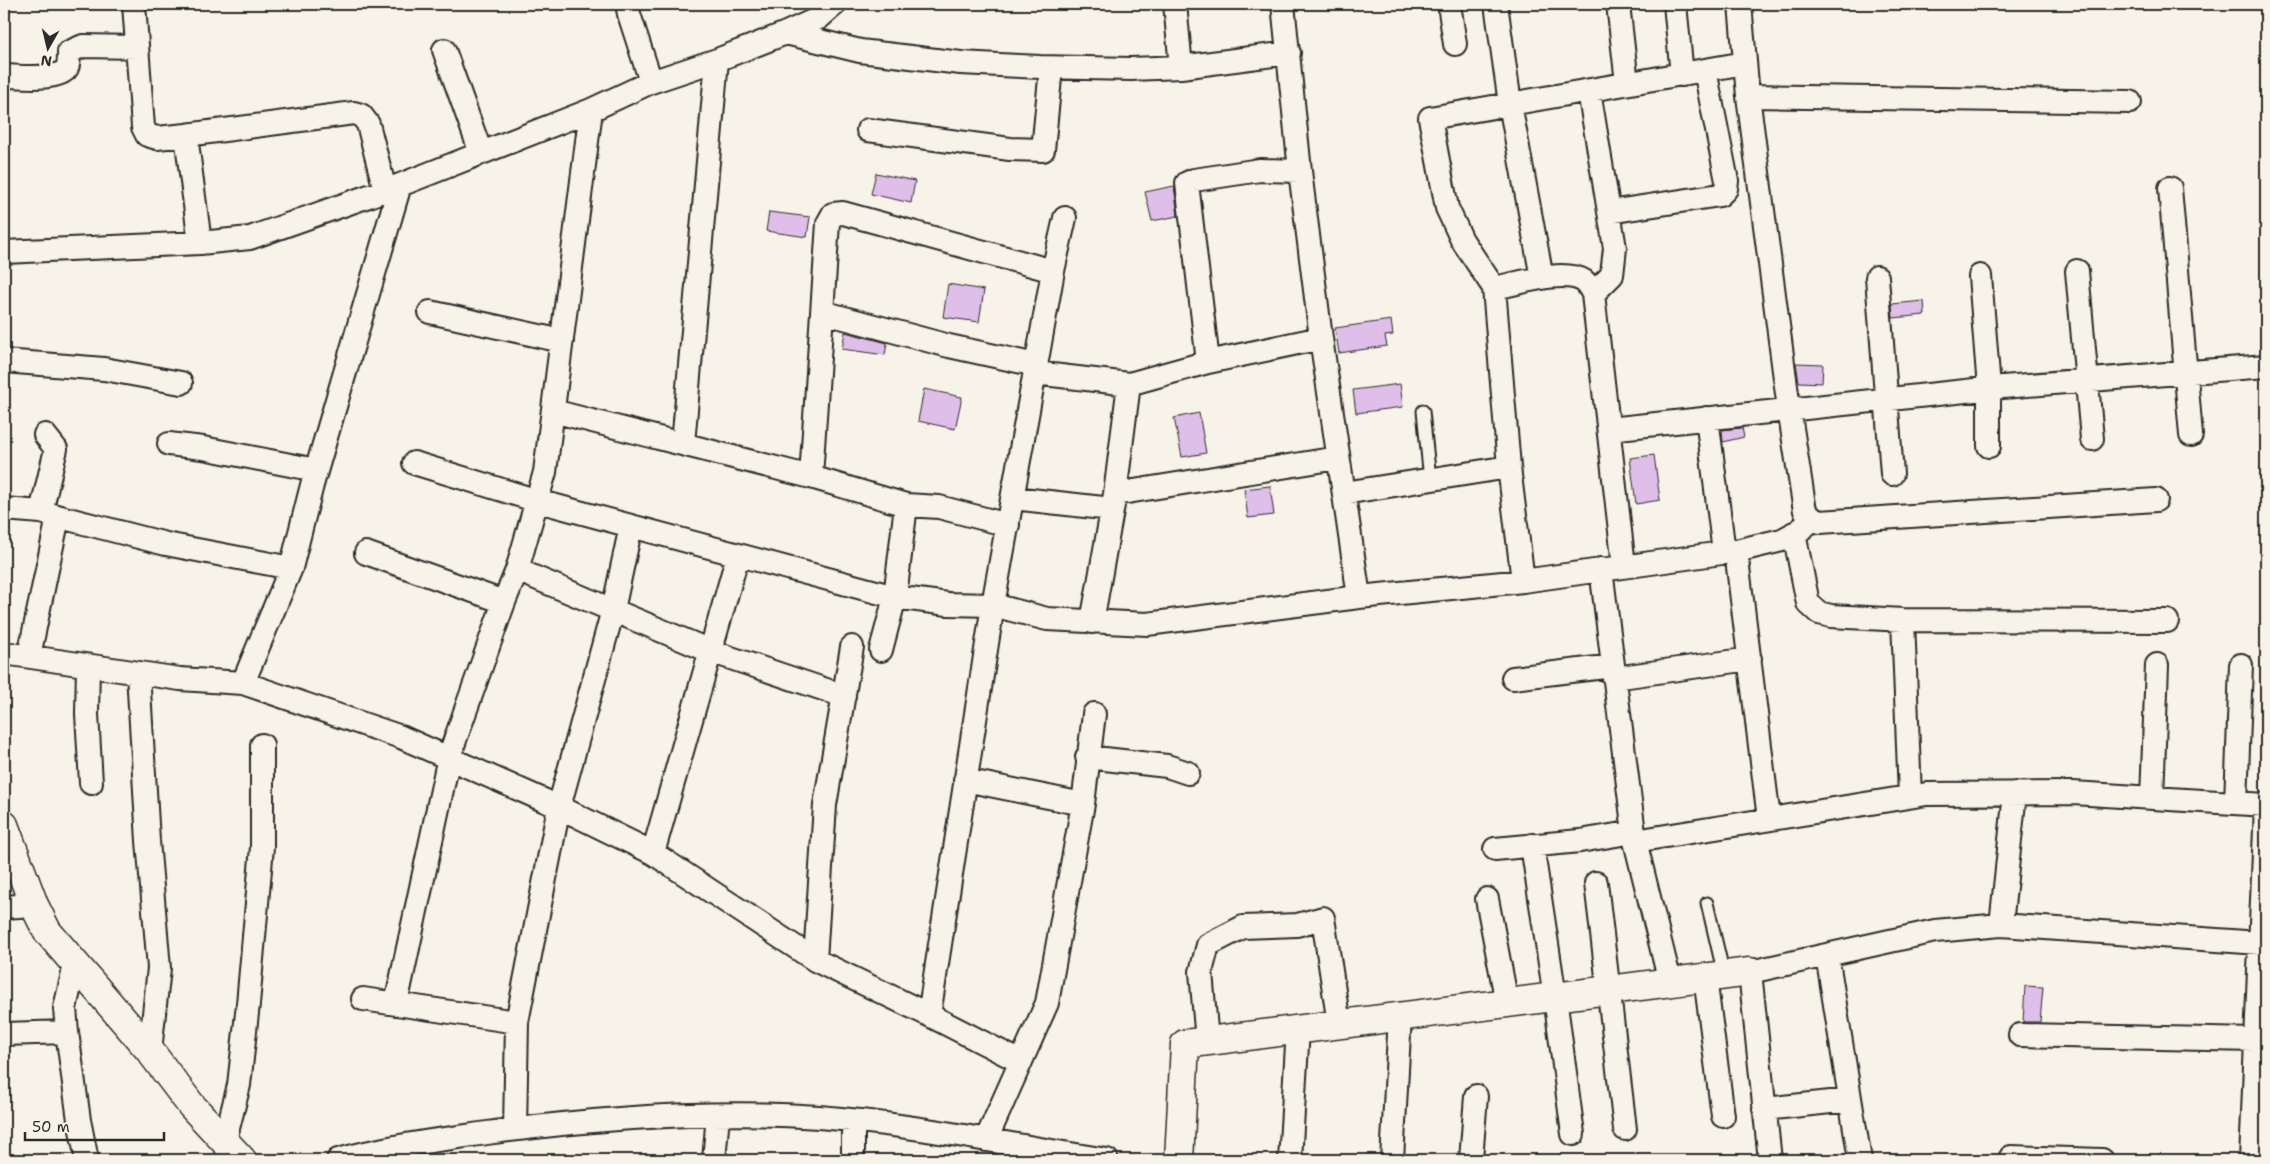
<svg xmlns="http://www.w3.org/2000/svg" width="2270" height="1164" font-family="'Shantell Sans',sans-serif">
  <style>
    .building { fill: #dfbeea; stroke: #2b2b2b }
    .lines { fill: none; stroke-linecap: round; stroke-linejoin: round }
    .lane-casing { stroke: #2b2b2b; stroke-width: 15 }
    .street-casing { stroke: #2b2b2b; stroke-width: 26 }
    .secondary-casing { stroke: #2b2b2b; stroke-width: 31 }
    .lane { stroke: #f7f3e8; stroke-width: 11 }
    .street { stroke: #f7f3e8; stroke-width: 22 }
    .secondary { stroke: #f7f3e8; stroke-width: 28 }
  </style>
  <rect width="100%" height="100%" fill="#f7f3e8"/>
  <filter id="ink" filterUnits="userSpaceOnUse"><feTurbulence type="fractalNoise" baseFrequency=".02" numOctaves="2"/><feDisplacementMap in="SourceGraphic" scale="10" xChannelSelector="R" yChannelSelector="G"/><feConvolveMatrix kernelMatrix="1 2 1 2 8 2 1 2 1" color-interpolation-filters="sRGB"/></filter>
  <g filter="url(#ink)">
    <path class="building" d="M876,173l39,8 -4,22 -40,-9z
      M1174,186l4,30 -26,5 -7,-29z
      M769,212l41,5 -3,20 -41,-6z
      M948,284l36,6 -5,32 -36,-5z
      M1924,301l1,14 -32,3 -1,-14z
      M1391,320l2,15 -8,1 2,10 -48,7 -4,-25z
      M845,332l42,11 -2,12 -43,-6z
      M1796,363l27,1 -1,19 -23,-1z
      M1400,384l3,23 -47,6 -3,-23z
      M924,389l38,8 -7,32 -37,-8z
      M1199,413l7,40 -24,4 -8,-39z
      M1742,428l2,9 -21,5 -1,-12z
      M1654,455l6,45 -24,4 -6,-46z
      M1270,486l4,29 -26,3 -4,-29z
      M2025,986l18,1 -3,35h-17z"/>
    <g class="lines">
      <defs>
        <path id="lane" d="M1423,411l7,69
          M1707,903l17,72"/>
        <path id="street" d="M134,4l9,123 4,8 10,3 29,-3 168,-22 7,2 7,9 17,66
          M627,4l2,10 22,68
          M1175,4l6,63
          M1283,4l17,167 21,167 38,259
          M1449,4l6,40
          M1496,4l14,100 32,174
          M1618,4l9,79
          M1675,4l7,71
          M1740,4l8,92 41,313 16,102 8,8 7,3 336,-22
          M786,33l74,18 101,12 79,4 91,2 50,-2 108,-14
          M444,50l37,103
          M4,76c14,0 55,5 63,-8 2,-4 2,-11 2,-16l14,-6 54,1
          M1589,91l26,157 -3,27 -19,19
          M1748,96l382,6
          M868,130l142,19 33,1 8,-82
          M186,135l14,108
          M400,185l-88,300 -21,83 -48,115 158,54 158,70 94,46 162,107 114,55 90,46
          M2170,188l21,247
          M1609,212l111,-17 6,-6 1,-8 -22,-111
          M4,252l196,-9 50,-5 150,-53 191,-75 60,-28 66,-22 69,-27 33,-15 16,-14
          M2077,271l15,168
          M1980,276l9,112v58
          M1877,277l15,197
          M1494,288l-32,-48 -15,-32 -17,-90 315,-55
          M430,312l132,29
          M822,312l127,34 87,19
          M4,361l100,8 77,14
          M1208,362l-21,-179 7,-3 66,-10 40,1
          M1035,373l94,11 79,-22 113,-24
          M553,411l258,66 95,28 -11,92 -14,53
          M1707,418l17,134
          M1609,429l394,-42 263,-21
          M169,444l34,4 113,22
          M683,444l34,-384
          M414,463l124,38 357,96 53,7 45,1 54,14 100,5 212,-27 164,-16 213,-30 46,-11 18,-10 13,-11
          M811,477l17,-254 5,-9 10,-1 210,58
          M1344,493l165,-26
          M1115,494l223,-36
          M1013,498l99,11
          M906,505l33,2 69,18
          M4,509l37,3 125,32 125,24
          M41,512l15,-63 -11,-14
          M1794,533l14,70 11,10 12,3 72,4 264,1
          M1736,551l33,268
          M366,553l138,49
          M1601,569l34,272 35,141
          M517,570l193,81 134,45
          M1523,581l-14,-114 -15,-179c23,-4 70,-20 90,-7 4,3 7,9 9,13l31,272
          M1903,620l7,176
          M1092,622l23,-128 14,-110
          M4,653l176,26 63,4
          M29,656l29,-139
          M88,666l-1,48 4,69
          M138,673l10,168 11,127 -9,83
          M1513,678l100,-12
          M1614,678l136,-19
          M1087,757l80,9 21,7
          M965,780l118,24
          M2152,798l5,-133
          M2236,803l5,-138
          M1635,841l292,-47 146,-1 193,12 -15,355
          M1532,845l23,152 18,137
          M1495,849l85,-8 54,-9
          M653,853l85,-298
          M1596,883l29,246
          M1487,899l20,104
          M4,907l30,-2
          M2001,925l14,-132
          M1827,955l33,205
          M815,960l10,-155 27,-158
          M75,965l-10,43 2,24 12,88 8,40
          M1705,977l18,139
          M363,999l154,23 -2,107
          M396,1004l53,-247 55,-155 13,-32 28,-98 46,-362
          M929,1015l64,-410 60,-334 12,-53
          M517,1022l42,-215 54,-197 18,-84
          M4,1034l63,-2
          M2020,1035l236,5
          M1207,1041l-6,-69 7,-27 35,-18 54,-2 26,-7 16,106
          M1764,1109l86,-9
          M225,1140l14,-55 9,-81 14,-157v-102
          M986,1140l61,-137 36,-199 11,-90
          M1052,1151l55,9
          M2011,1157l91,3
          M338,1160c49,-14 99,-20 149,-27 110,-15 222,-24 332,-16 78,6 156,21 233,34l-2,9
          M714,1160l4,-45
          M853,1160v-39
          M1290,1160l8,-131
          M1392,1160l8,-144
          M1471,1160l5,-64
          M1770,1160l-20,-188 185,-41 66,-6 259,18"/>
        <path id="secondary" d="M4,825l30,80 13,26 103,120 41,54 51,55
          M1179,1160l6,-116 565,-72"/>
      </defs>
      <use href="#lane" class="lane-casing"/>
      <use href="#street" class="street-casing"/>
      <use href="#secondary" class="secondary-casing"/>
      <use href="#lane" class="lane"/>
      <use href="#street" class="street"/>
      <use href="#secondary" class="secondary"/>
    </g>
  </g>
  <rect width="2270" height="1164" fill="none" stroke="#f7f3e8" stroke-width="20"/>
  <rect x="10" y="10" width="2250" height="1144" fill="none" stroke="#2b2b2b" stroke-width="2" filter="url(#ink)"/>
  <g transform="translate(48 48) rotate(188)" stroke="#f7f3e8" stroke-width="4" paint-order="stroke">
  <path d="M0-4L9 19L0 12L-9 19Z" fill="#2b2b2b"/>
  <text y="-8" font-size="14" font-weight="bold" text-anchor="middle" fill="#2b2b2b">N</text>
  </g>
  <path d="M25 1132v8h139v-8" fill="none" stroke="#2b2b2b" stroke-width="2.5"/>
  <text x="32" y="1132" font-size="15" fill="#2b2b2b" stroke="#f7f3e8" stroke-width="4" paint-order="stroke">50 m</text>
</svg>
